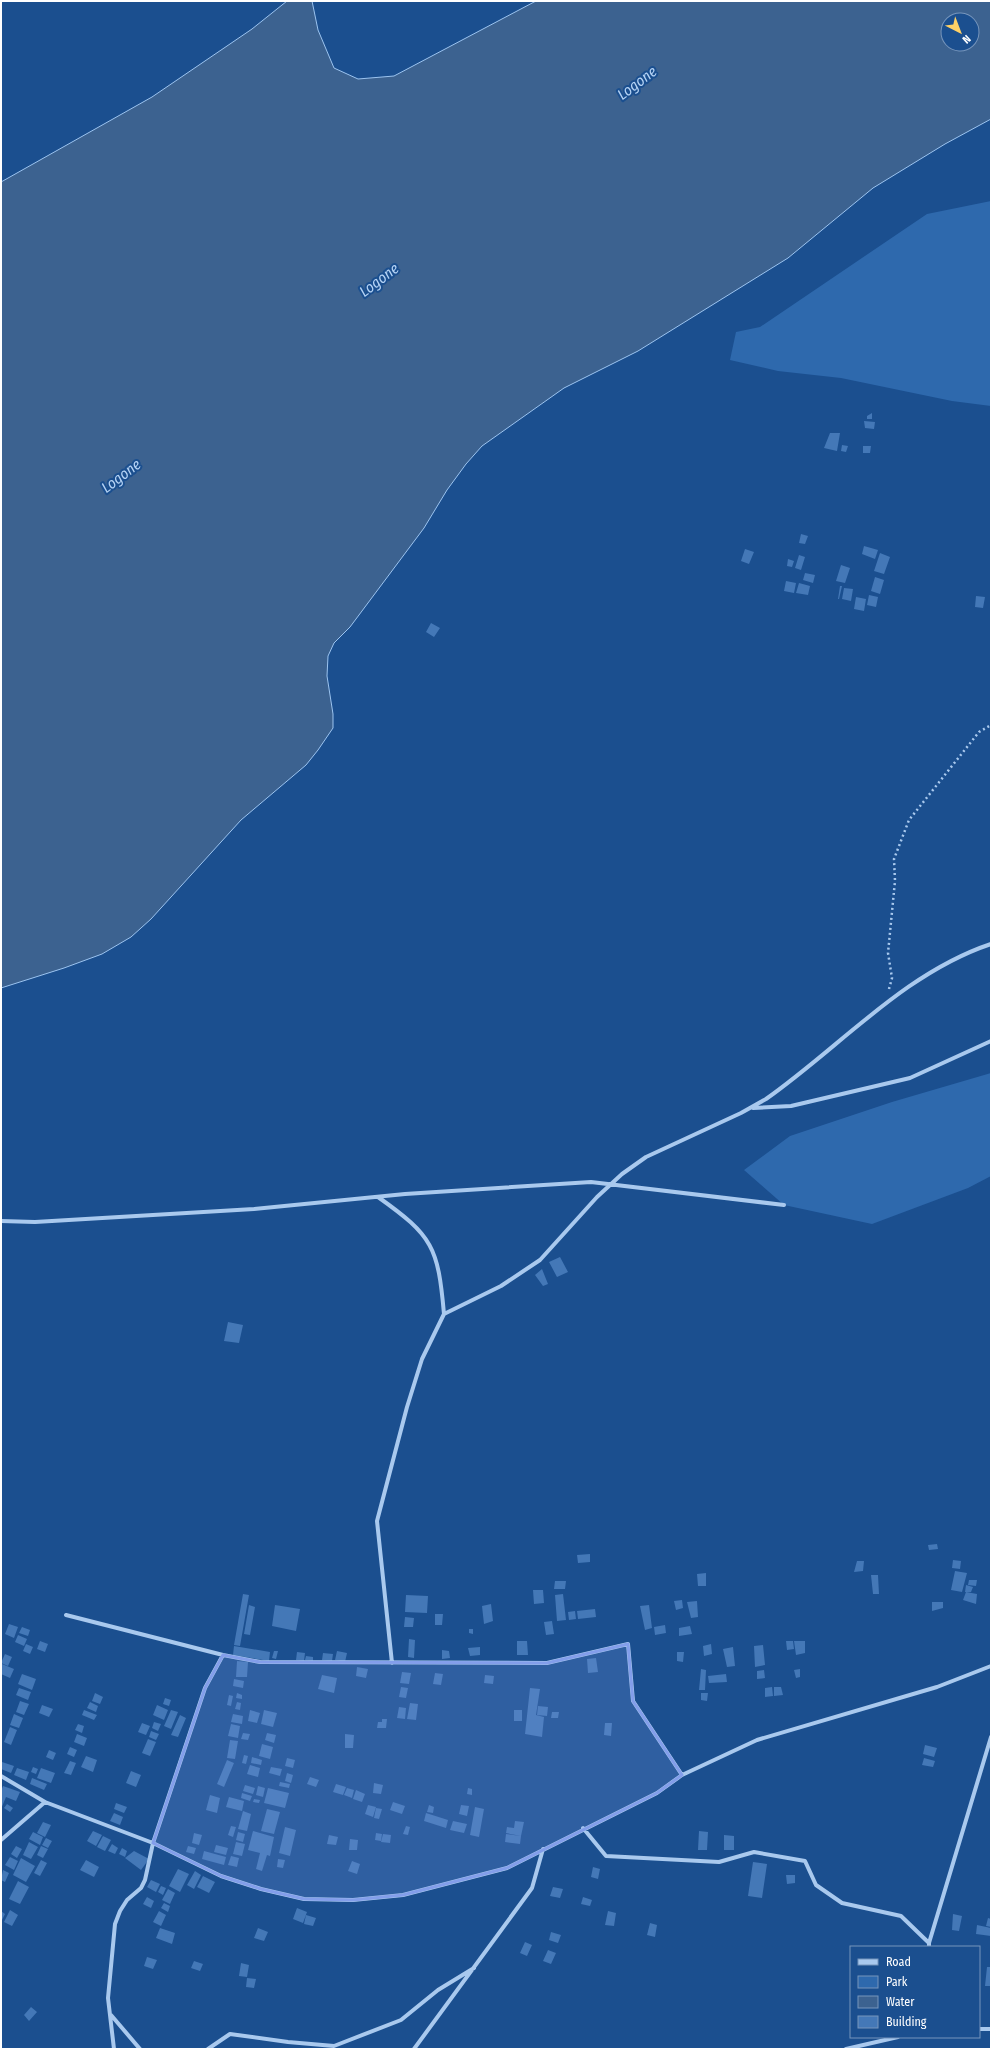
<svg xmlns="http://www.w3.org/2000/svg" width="992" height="2050" font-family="'Fira Sans Condensed',sans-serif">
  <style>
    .green { fill: #2e69ad }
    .water { fill: #3c6290; stroke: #9cc4f0; fill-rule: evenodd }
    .building { fill: #4478b7 }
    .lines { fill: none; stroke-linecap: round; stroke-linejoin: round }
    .path { stroke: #a9c9ee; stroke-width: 2.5; stroke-dasharray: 2 3; stroke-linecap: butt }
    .street { stroke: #a9c9ee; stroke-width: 4 }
    .marked { fill: #839eea; fill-opacity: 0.2; stroke: #839eea; stroke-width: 3; stroke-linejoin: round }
    .labels { text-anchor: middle; stroke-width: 4; stroke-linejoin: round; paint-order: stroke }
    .water-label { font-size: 15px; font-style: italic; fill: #b5d3f5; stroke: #1b4f8f }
  </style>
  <rect width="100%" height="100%" fill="#1b4f8f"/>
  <path class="green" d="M991,201v205l-39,-5 -111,-23 -63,-7 -48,-11 6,-28 24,-5 167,-113z
    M991,1073v103l-23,12 -96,36 -88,-19 -40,-35 46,-34 102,-34z"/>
  <path class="water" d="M287,1h25l6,29 16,38 24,11 36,-3 142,-75h455v118l-46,25 -72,44 -85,70 -150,93 -74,37 -82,58 -16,18 -19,26 -23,38 -74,99 -16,16 -6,13 -1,20 6,38v14l-15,22 -12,15 -65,55 -90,99 -20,18 -29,17 -38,14 -63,20v-806l151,-85 100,-68zM948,20h24v24h-24z"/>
  <path class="building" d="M872,413v6h-5v-3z
    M864,421l11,1 -1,7 -9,-1z
    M830,433h10l-3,18 -13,-3z
    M842,445l6,1 -2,6 -5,-1z
    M863,446h8l-1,7h-7z
    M801,534l7,2 -3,8 -6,-1z
    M864,546l14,4 -3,9 -13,-5z
    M745,549l9,3 -5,12 -8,-3z
    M880,553l10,4 -6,17 -10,-3z
    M799,555l6,2 -4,13 -6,-2z
    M788,559l6,2 -2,6 -5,-1z
    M841,565l9,3 -5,15 -9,-2z
    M805,573l10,2 -2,8 -10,-3z
    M875,577l9,3 -4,14 -9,-3z
    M786,581l10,2 -2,10 -10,-2z
    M799,583l11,3 -2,9 -12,-2z
    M840,586h2l-3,13h-1z
    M844,588l9,1 -2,12 -9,-2z
    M869,595l9,2 -2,10 -9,-2z
    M976,596l9,1 -2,11 -8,-1z
    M856,597l10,2 -2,12 -10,-2z
    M431,623l9,5 -6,9 -8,-5z
    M560,1257l8,15 -11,5 -8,-15z
    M542,1269l6,15 -5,2 -8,-11z
    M228,1322l15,3 -4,18 -15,-2z
    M937,1544l1,5 -9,1 -1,-5z
    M590,1554v8l-12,1 -1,-8z
    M953,1560l8,1 -1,8 -8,-1z
    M857,1561h7l-1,10 -9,1z
    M955,1571l12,2 -5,19 -11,-2z
    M706,1573v13h-8l-1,-12z
    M871,1575h7l1,19h-6z
    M969,1580h8l-1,6 -8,-1z
    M555,1581h11l-1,8h-11z
    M966,1585l7,2 -2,5h-6z
    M533,1590h10l1,13 -10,1z
    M966,1592l11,2 -1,10 -13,-4z
    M243,1594l6,1 -9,51 -6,-1z
    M563,1594l3,26 -9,1 -2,-26z
    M406,1595l22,1 -1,17 -22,-1z
    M682,1600l1,8 -7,2 -2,-9z
    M697,1601l1,16 -7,1 -4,-16z
    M932,1602h11v6l-11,3z
    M491,1604l2,17 -9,3 -2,-18z
    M249,1605l6,2 -5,28 -6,-1z
    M275,1605l25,4 -4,22 -24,-5z
    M649,1605l3,23 -7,2 -5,-24z
    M595,1609l1,8 -18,2 -1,-8z
    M575,1611l1,8 -7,1 -1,-8z
    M435,1614h8l-1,11h-7z
    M405,1617l9,1 -1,9h-9z
    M552,1621l2,13 -8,1 -2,-13z
    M9,1624l9,3 -4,11 -9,-4z
    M665,1625l1,8 -11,2 -1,-8z
    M690,1626l2,8 -13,2v-8z
    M22,1627l8,3 -2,6 -9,-3z
    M469,1629h4v5l-4,-1z
    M18,1635l9,4 -3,7 -9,-4z
    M409,1639l6,1 -1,18 -6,-1z
    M40,1641l8,3 -3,8 -8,-3z
    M517,1641h10l1,14h-11z
    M786,1641h7l1,8 -7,1z
    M794,1641h11v12l-9,2z
    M26,1644l7,3 -3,7 -7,-3z
    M711,1644l1,10 -8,2 -1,-10z
    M763,1645l2,20 -10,2 -1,-21z
    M234,1646l36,6 -1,9 -36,-6z
    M480,1647v8l-10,1 -2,-8z
    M733,1647l2,19 -8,1 -4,-18z
    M442,1650l7,1 1,7 -8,1z
    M274,1651h4l-2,8 -4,-1z
    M337,1651l10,2 -2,9 -10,-2z
    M297,1652l8,1 -1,8 -8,-1z
    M677,1652h7l-1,10 -6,-1z
    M323,1653l10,1 -1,7 -10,-1z
    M5,1654l7,3 -4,9 -7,-3z
    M306,1656l7,1v4l-8,-1z
    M596,1658l2,14 -10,1 -1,-14z
    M237,1661l11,1 -1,15h-11z
    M2,1664l12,5 -4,9 -9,-4z
    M357,1667l11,2 -2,9 -10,-2z
    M701,1669l5,1 -1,20h-6z
    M800,1669v8l-4,1 -2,-8z
    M764,1670l1,8 -8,1v-8z
    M402,1672l9,1 -2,11 -9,-1z
    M435,1673l8,1 -2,11 -8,-1z
    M22,1674l14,5 -4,11 -14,-6z
    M726,1674l1,8 -18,1 -1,-7z
    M322,1675l15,3 -3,15 -16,-4z
    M485,1675l9,1 -1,8 -9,-1z
    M234,1679l10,2 -1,7 -10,-2z
    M401,1687l7,1 -2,10 -7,-1z
    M772,1687l1,9 -8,1v-9z
    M774,1687h7l2,8 -9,1z
    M19,1688l12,4 -3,8 -12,-5z
    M530,1688l10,1 -4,26 8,2 -2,20 -17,-3z
    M95,1693l8,4 -3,7 -8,-3z
    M237,1693l5,2v4l-6,-1z
    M701,1693h7l-1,8 -6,-1z
    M229,1695l4,1 -2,10 -4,-1z
    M165,1698l6,2 -2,6 -6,-2z
    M20,1701l9,3 -5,11 -8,-3z
    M90,1702l8,4 -2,6 -9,-4z
    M237,1702l4,1 -1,7 -5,-1z
    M410,1703l8,1 -2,16 -9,-1z
    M42,1705l11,4 -4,8 -10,-4z
    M157,1705l11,5 -4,10 -11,-5z
    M538,1706l10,1 -1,9 -10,-1z
    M399,1707l7,1 -1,11 -8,-1z
    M84,1710l13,5 -3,5 -12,-5z
    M171,1710l7,2 -7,17 -7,-3z
    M250,1710l10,3 -3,10 -9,-2z
    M264,1710l13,3 -4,14 -12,-3z
    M514,1710h8v11h-8z
    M552,1712h7l-1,6h-7z
    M14,1714l9,4 -4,10 -9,-3z
    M233,1714l10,2 -1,8 -11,-2z
    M180,1715l6,3 -8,19 -7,-2z
    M382,1719h5l-1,9h-9l1,-6h4z
    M154,1722l7,2 -3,7 -6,-3z
    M142,1723l8,3 -4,9 -8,-3z
    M605,1723h7l-1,13 -7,-1z
    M78,1724l6,2 -2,7 -7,-3z
    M231,1724l9,2 -2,12 -10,-2z
    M10,1727l7,3 -6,15 -7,-3z
    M151,1731l8,3 -3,6 -7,-3z
    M243,1733l7,1 -2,6 -7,-1z
    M267,1733l9,2 -2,8 -9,-3z
    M77,1734l10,4 -3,8 -10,-4z
    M345,1734l9,1 -1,13h-8z
    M148,1739l8,3 -6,14 -8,-3z
    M230,1740l8,1 -3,18 -8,-1z
    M262,1744l11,3 -3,12 -11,-3z
    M925,1745l12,3 -3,9 -11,-3z
    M70,1747l7,3 -3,7 -7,-3z
    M49,1750l7,3 -3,7 -7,-3z
    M244,1755l4,1 -2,8 -4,-1z
    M86,1756l11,4 -4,12 -12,-5z
    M252,1757l10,3 -1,5 -10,-2z
    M287,1758l8,2 -2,8 -8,-2z
    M924,1758l11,3 -2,6 -11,-2z
    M227,1760l7,3 -10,24 -7,-3z
    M70,1761l6,2 -5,12 -7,-2z
    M2,1762l12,4 -3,7 -10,-4z
    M250,1765l10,3 -2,9 -11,-3z
    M33,1767l5,2 -2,5 -5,-2z
    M271,1767l11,2 -2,7 -11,-3z
    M17,1768l12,4 -3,8 -12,-5z
    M41,1768l14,5 -4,10 -14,-5z
    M131,1771l10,4 -5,12 -10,-4z
    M287,1773l6,2 -2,8 -6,-2z
    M310,1777l9,3 -3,7 -9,-3z
    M32,1778l15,6 -3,6 -14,-6z
    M280,1782l10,2 -1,4 -10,-2z
    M374,1783l9,2 -2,9 -8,-1z
    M336,1784l10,3 -3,8 -10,-3z
    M245,1785l10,3 -2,6 -10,-3z
    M3,1786l17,6 -4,9 -10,-4 -5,12v-18z
    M258,1786l7,2 -2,9 -7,-2z
    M268,1788l21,5 -4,15 -21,-5z
    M347,1788l7,2 -2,8 -8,-3z
    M468,1788l4,1v6l-5,-1z
    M356,1790l9,4 -3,8 -9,-3z
    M242,1793l10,3 -2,5 -9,-3z
    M210,1795l10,3 -3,15 -11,-3z
    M229,1797l15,4 -2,10 -16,-4z
    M254,1799l6,1 -1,3 -6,-1z
    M393,1802l12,4 -3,8 -12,-4z
    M116,1803l11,4 -3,6 -10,-4z
    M7,1804l6,4 -3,4 -6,-4z
    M368,1805l8,2 -3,10 -8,-3z
    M429,1805l5,2 -1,6 -6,-1z
    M461,1805l8,1 -2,10 -8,-2z
    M475,1807l9,2 -5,28 -9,-2z
    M376,1808l6,1 -3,10 -5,-1z
    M267,1809l13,3 -6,22 -13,-3z
    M243,1811l8,3 -4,17 -9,-2z
    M114,1813l9,4 -3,8 -10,-4z
    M426,1813l22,7 -2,8 -22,-7z
    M453,1821l14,3 -3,9 -14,-3z
    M515,1821l9,1 -3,14 -15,-3 1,-6 7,1z
    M43,1822l8,3 -6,12 -8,-4z
    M231,1826l5,1 -3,10 -5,-2z
    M406,1826l4,1 -2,8 -5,-1z
    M285,1827l11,3 -6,26 -11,-3z
    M93,1831l9,4 -6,11 -9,-5z
    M253,1831l21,6 -4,19 -3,-1 -5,16 -6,-2 4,-16 -12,-3z
    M699,1831l9,1 -1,18h-9z
    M33,1832l10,5 -3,8 -11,-6z
    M238,1832l7,2 -2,8 -7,-2z
    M194,1833l8,2 -3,10 -7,-2z
    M376,1833l6,1 -1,7 -6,-1z
    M383,1834l8,1 -1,8 -9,-1z
    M506,1834l15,2 -1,8 -15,-2z
    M329,1835l9,2 -2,8 -9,-1z
    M724,1835l10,1v14h-10z
    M103,1836l8,4 -6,11 -8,-4z
    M46,1838l6,3 -4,7 -6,-3z
    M350,1839l8,1 -1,10h-8z
    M29,1842l9,5 -7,12 -8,-4z
    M236,1842l9,2 -3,12 -9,-2z
    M112,1844l6,4 -3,6 -7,-3z
    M216,1845l12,3 -2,7 -12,-3z
    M16,1846l6,3 -5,9 -6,-4z
    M41,1846l7,3 -5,9 -6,-3z
    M188,1846l8,2 -2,6 -8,-2z
    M122,1848l5,3 -2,6 -6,-3z
    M134,1851l15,8 -8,11 -16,-12z
    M204,1851l22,6 -2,8 -22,-6z
    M231,1856l8,2 -2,9 -9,-2z
    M10,1857l8,4 -4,9 -9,-5z
    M21,1858l14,8 -9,16 -13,-7z
    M278,1859l7,1 -2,8 -6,-1z
    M41,1860l6,3 -7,13 -6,-3z
    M86,1860l13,7 -5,10 -14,-7z
    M352,1861l8,3 -3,10 -9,-3z
    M753,1862l14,2 -5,34 -14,-2z
    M593,1867l7,2 -2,10 -7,-2z
    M178,1869l11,5 -9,18 -11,-6z
    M3,1870l6,3 -4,9 -4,-2z
    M195,1871l6,4 -7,14 -7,-4z
    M786,1875h9v8l-8,1z
    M203,1876l12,6 -6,11 -12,-6z
    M151,1880l9,4 -4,8 -9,-5z
    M18,1881l11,6 -9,17 -11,-5z
    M161,1886l5,2 -3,7 -5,-3z
    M553,1887l10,2 -3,9 -10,-2z
    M168,1889l7,4 -5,11 -8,-4z
    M147,1897l7,4 -3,7 -8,-4z
    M583,1897l9,3 -2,6 -9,-2z
    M164,1903l6,3 -2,6 -7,-4z
    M297,1908l10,4 -4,11 -10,-4z
    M10,1910l8,5 -6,11 -8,-4z
    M1,1911l4,3 -4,8z
    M159,1911l7,4 -5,11 -8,-4z
    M608,1911l8,2 -2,13 -9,-1z
    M953,1914l9,2 -3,15 -7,-1z
    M306,1915l10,3 -3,8 -9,-2z
    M988,1918l3,1v8l-5,-1z
    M650,1923l7,2 -2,12 -8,-2z
    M977,1925l14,3v8l-15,-2z
    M160,1928l15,5 -3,11 -16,-6z
    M258,1928l10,4 -4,9 -10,-3z
    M551,1932l10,3 -3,8 -9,-3z
    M525,1942l7,3 -5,11 -7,-3z
    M548,1950l8,3 -5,11 -8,-3z
    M147,1957l10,3 -4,9 -9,-3z
    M194,1961l9,3 -3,7 -9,-3z
    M241,1963l8,2 -2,12 -8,-1z
    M987,1967h4v19h-6z
    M247,1978l9,1 -2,9 -8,-1z
    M31,2007l6,5 -8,9 -5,-6z"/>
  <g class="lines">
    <path class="path" d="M889,989l3,-11 -4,-25 7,-72 -1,-22 15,-39 70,-88 12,-7"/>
    <path class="street" d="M753,1108l38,-2 119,-28 81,-37
      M378,1197c55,39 60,50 66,117
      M1,1221l34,1 219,-13 151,-15 186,-12 193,23
      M66,1615l157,40 37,7 287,1 81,-19 5,57 49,74
      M392,1663l-15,-142 30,-114 15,-48 22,-45 57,-28 39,-26 57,-63 25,-23 24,-17 95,-44 25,-14c74,-52 138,-126 225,-155
      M1,1776l44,26
      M583,1828l23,28 113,6 35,-10 51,9 11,24 26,18 59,13 28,27v4
      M1,1840l44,-38 108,41 68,33 40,13 43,10 49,1 50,-5 104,-27 150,-75 25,-18 75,-35 180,-53 54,-21
      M929,1943l62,-206
      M111,2015l29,34
      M979,2029h12
      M114,2049l-6,-51 7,-74 5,-13 7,-11 14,-12 4,-8 8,-37 52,-155 18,-33
      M208,2049l22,-15 58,8 46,4 67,-26 37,-30 36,-22
      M414,2049l118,-161 11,-39
      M846,2049l52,-12"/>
  </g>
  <path class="marked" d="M628,1644l5,57 49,74 -25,18 -150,75 -104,27 -50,5 -49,-1 -43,-10 -40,-13 -68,-33 52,-155 18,-33 37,7 287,1z"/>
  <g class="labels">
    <g class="water-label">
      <text transform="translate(637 83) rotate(-37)" y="5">Logone</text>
      <text transform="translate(379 280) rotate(-37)" y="5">Logone</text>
      <text transform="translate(121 476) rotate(-37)" y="5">Logone</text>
    </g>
  </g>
  <rect width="992" height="2050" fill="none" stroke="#ffffff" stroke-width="4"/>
  <rect x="850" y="1946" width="130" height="92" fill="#1b4f8f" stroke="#7695bc"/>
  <rect x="858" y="1959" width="20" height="6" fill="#a9c9ee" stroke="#7695bc"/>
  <text x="886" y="1966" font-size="12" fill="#ffffff">Road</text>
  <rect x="858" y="1976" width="20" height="12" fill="#2e69ad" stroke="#7695bc"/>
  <text x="886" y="1986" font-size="12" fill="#ffffff">Park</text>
  <rect x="858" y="1996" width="20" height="12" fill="#3c6290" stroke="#7695bc"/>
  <text x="886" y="2006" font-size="12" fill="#ffffff">Water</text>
  <rect x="858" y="2016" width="20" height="12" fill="#4478b7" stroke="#7695bc"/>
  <text x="886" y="2026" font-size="12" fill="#ffffff">Building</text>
  <g transform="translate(960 32) rotate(138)"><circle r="19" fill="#1b4f8f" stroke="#7695bc"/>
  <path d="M0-3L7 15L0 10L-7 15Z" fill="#ffd166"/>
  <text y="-6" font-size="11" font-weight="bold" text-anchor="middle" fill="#ffffff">N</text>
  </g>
</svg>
